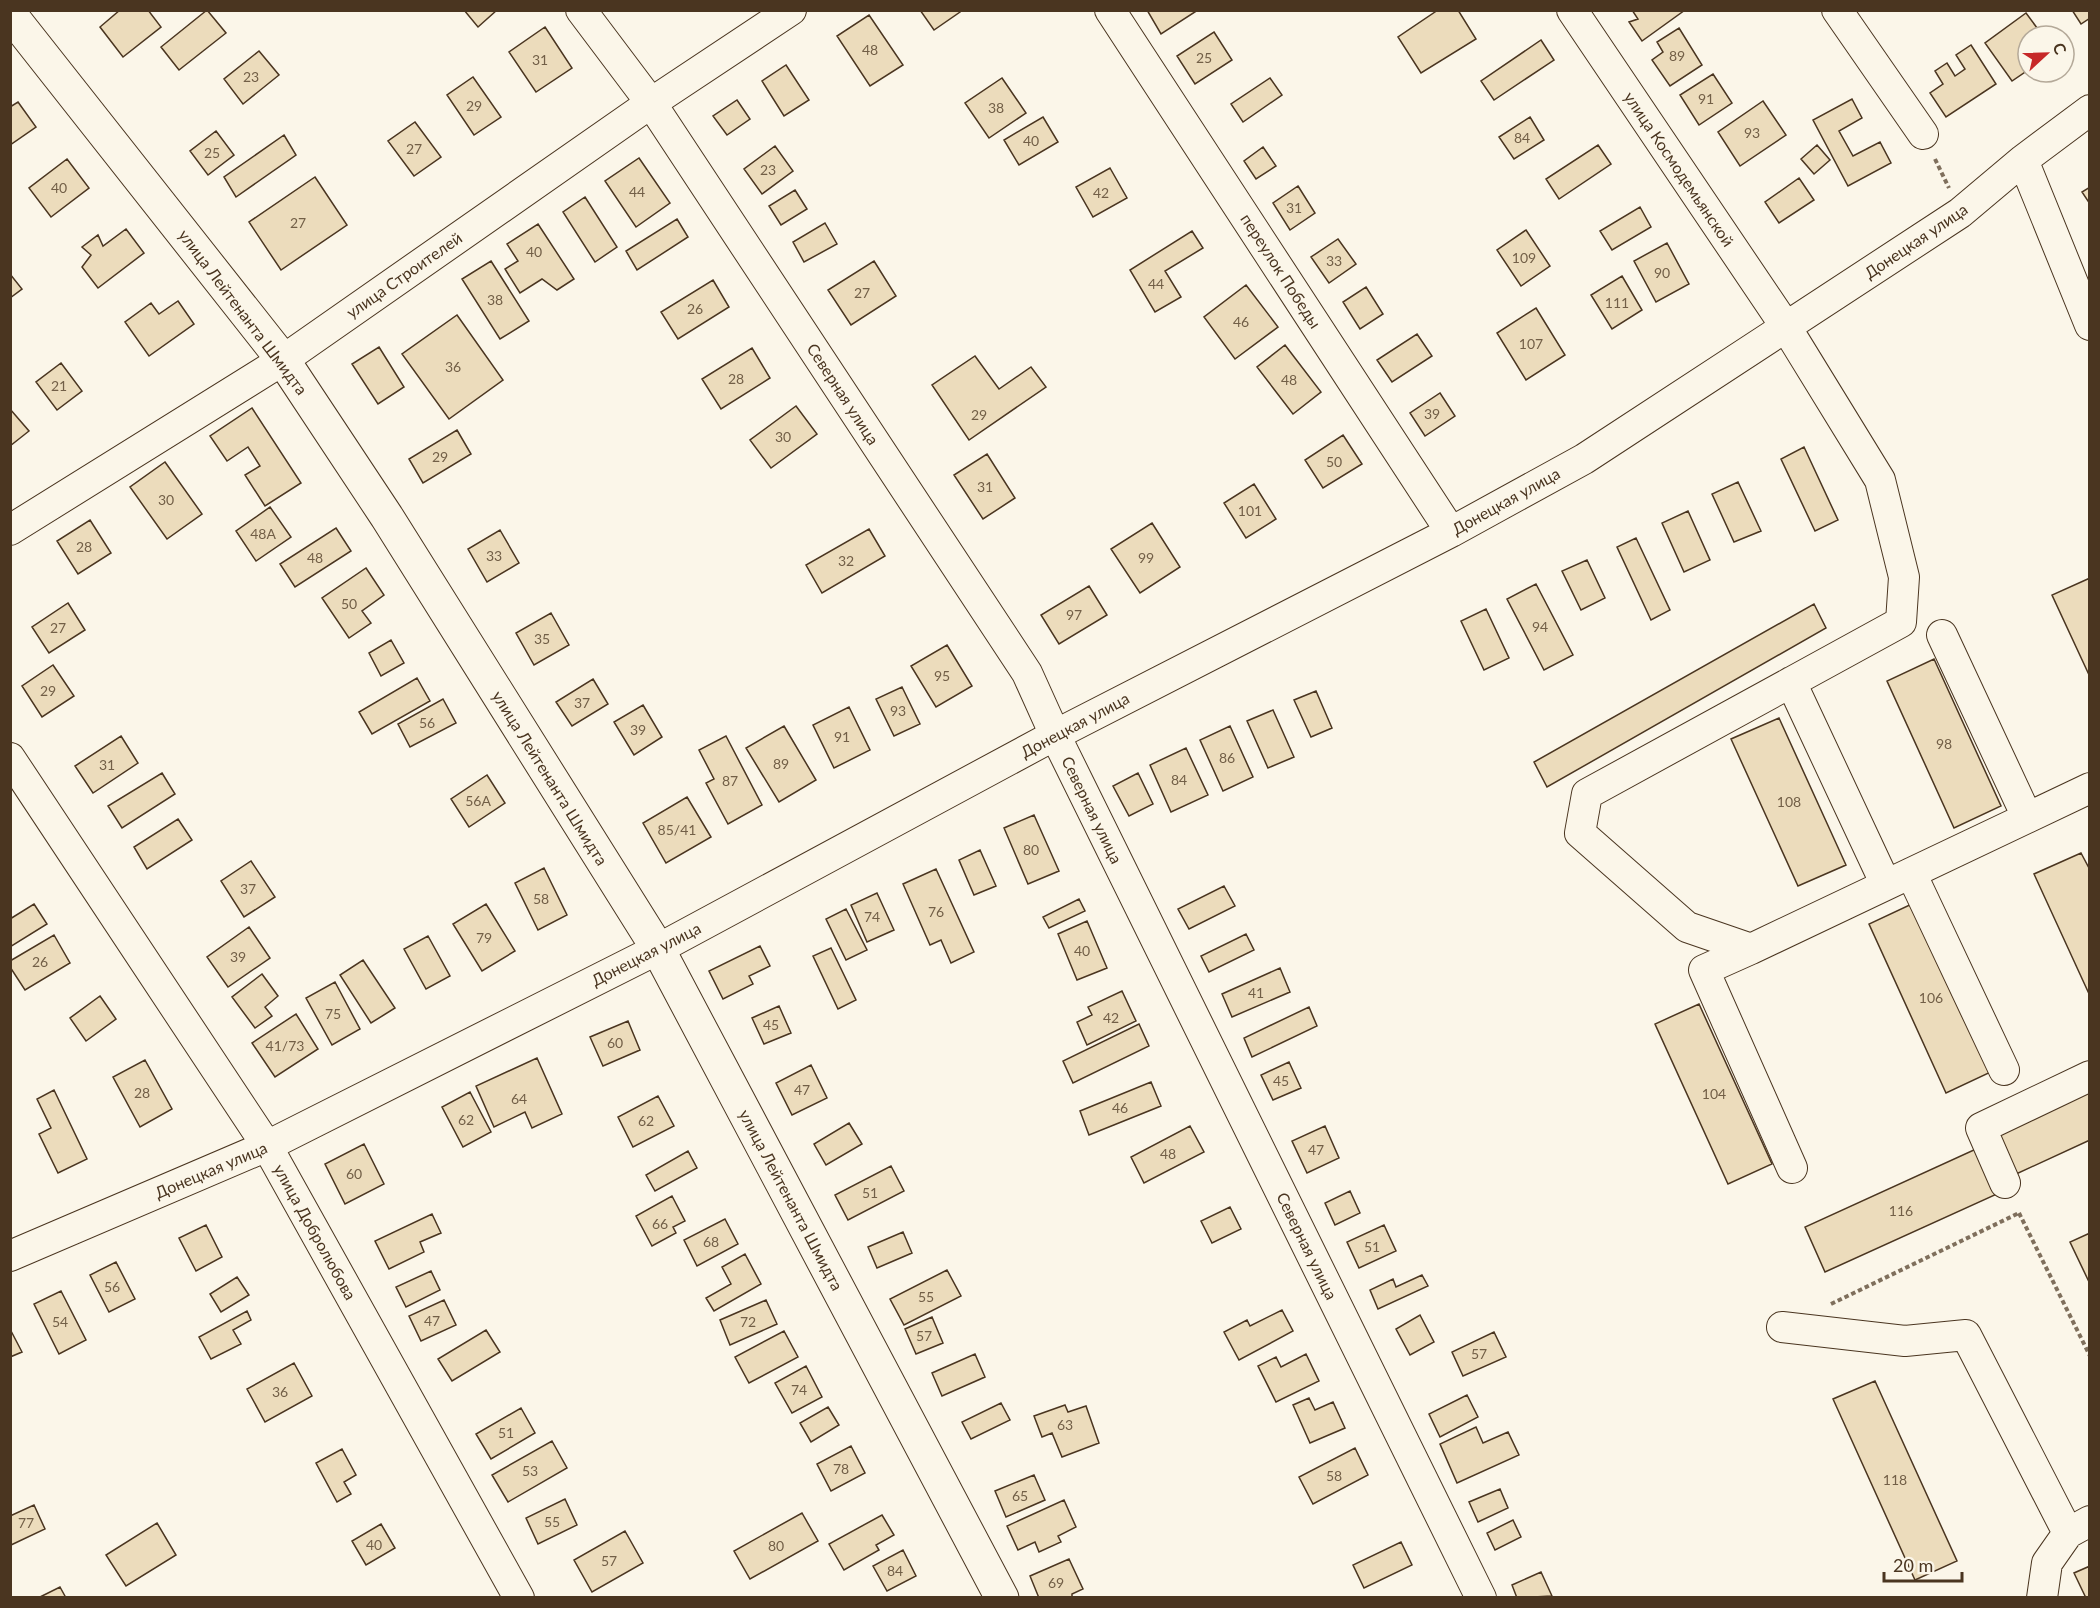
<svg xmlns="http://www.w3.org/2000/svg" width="2100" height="1608" font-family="Lato,sans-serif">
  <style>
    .building { fill: #ecdcbc; stroke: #4a3520; stroke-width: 1.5 }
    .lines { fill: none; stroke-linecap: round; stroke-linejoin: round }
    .minor-casing { stroke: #4a3520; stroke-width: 32 }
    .major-casing { stroke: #4a3520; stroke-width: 35 }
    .path { stroke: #7f6f5c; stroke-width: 4; stroke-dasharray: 4.5 3; stroke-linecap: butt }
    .minor { stroke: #fbf6e9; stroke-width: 30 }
    .major { stroke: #fbf6e9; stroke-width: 33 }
    .labels { text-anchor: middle; stroke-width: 4.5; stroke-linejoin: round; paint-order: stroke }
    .number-label { font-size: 14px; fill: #725f47 }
    .street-label { font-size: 16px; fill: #4a3520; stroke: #fbf6e9 }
  </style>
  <rect width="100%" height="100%" fill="#fbf6e9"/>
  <path class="building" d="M120,10h28l13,17 -38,30 -23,-30z
    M207,10l19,23 -47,37 -18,-23z
    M464,10h33l-19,17z
    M920,10h39l1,2 -26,18z
    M1147,10h51l-37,24z
    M1438,10h20l18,29 -55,34 -23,-36z
    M1632,10h53l-43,31 -13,-19 9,-3z
    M2072,10h18v8l-9,6z
    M2026,13l17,23h-15v34l-16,11 -27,-38z
    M869,15l34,50 -33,21 -33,-50z
    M545,27l27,41 -36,24 -27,-40z
    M1679,28l23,37 -32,21 -18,-26 11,-8 -6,-10z
    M1214,32l18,28 -37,24 -18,-28z
    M1541,40l13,20 -60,40 -13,-19z
    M1971,45l25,39 -50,33 -16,-24 13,-9 -8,-13 12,-8 8,13 10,-7 -9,-14z
    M259,51l20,24 -36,29 -19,-25z
    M786,65l23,35 -25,16 -22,-35z
    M1713,74l19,29 -33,22 -19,-30z
    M473,77l28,40 -27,18 -27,-40z
    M1002,78l24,35 -37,25 -24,-35z
    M1270,78l12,17 -39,27 -12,-18z
    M1852,99l10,19 -23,13 14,25 27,-14 11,21 -43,23 -35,-66z
    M737,100l13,19 -23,16 -14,-19z
    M1763,101l23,34 -46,31 -22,-34z
    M18,102l18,25 -26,18v-38z
    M1043,117l15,25 -39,23 -15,-25z
    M1530,117l14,23 -30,19 -15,-22z
    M415,122l26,35 -27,19 -26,-35z
    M216,131l18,24 -26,20 -18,-24z
    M284,135l12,20 -60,42 -12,-20z
    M1598,145l13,19 -52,35 -13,-20z
    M1817,145l13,15 -16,14 -13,-15z
    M775,146l18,25 -31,23 -18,-25z
    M1263,147l13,19 -20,13 -12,-18z
    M639,158l31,45 -34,24 -31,-46z
    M67,159l22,29 -38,29 -22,-29z
    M1110,168l17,30 -34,19 -17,-30z
    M315,177l32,48 -66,45 -32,-48z
    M1799,178l15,22 -35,23 -14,-21z
    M1298,186l17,27 -25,17 -17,-27z
    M2090,187v17l-8,-12z
    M795,190l12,19 -26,16 -12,-19z
    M585,197l32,50 -22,15 -32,-50z
    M1640,207l11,20 -39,23 -12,-19z
    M677,219l11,18 -51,33 -11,-19z
    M825,223l12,21 -33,18 -11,-20z
    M538,224l36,55 -17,11 -15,-11 -22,14 -15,-24 13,-8 -11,-17z
    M126,229l18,24 -46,35 -16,-21 9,-12 -9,-8 16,-12 5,11z
    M1526,230l24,36 -29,20 -24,-36z
    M1192,231l11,17 -38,23 16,26 -26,15 -25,-42z
    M1338,239l18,25 -27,19 -18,-26z
    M1667,243l22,41 -33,18 -22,-41z
    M491,261l38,60 -29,18 -38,-60z
    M874,261l22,35 -45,29 -23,-35z
    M10,274l12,15 -12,9z
    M1622,276l20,34 -30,19 -21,-34z
    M713,280l16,27 -51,32 -17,-27z
    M1246,285l32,42 -43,32 -31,-42z
    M1366,287l17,27 -23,15 -17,-27z
    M178,301l16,23 -45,32 -24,-34 26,-19 8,11z
    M1536,308l29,47 -39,25 -29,-47z
    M457,315l46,65 -54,39 -47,-65z
    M1417,334l15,22 -40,26 -15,-22z
    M1285,345l36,47 -28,22 -36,-47z
    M379,347l25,40 -26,17 -26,-40z
    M752,348l18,30 -49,31 -19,-30z
    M975,356l24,33 32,-22 15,20 -77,53 -37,-55z
    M61,363l21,28 -25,19 -21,-28z
    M1440,393l15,23 -30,20 -15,-23z
    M796,406l21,28 -46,34 -21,-28z
    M252,408l49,75 -36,23 -20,-31 15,-9 -12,-19 -21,14 -17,-25z
    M10,409l19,22 -19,15z
    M457,430l14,24 -48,29 -14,-24z
    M1343,435l19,29 -39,24 -18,-28z
    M1804,447l34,73 -23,11 -34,-72z
    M987,454l28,44 -32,21 -29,-44z
    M165,462l37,52 -35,25 -37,-52z
    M1738,482l23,49 -27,11 -22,-48z
    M1254,484l22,35 -30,19 -22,-35z
    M270,507l21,30 -35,24 -20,-30z
    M1688,511l22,49 -26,12 -22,-49z
    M90,520l21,33 -33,21 -21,-33z
    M1152,523l28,44 -40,26 -29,-44z
    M336,528l15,23 -56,36 -15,-23z
    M869,529l16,27 -63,37 -16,-28z
    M500,530l19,33 -32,19 -19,-33z
    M1636,538l34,72 -19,10 -34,-73z
    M1587,560l18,38 -24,12 -19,-39z
    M366,568l18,27 -22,16 9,12 -22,15 -27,-40z
    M2090,578v99l-38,-82z
    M1536,584l37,71 -29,15 -37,-71z
    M1089,586l18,29 -48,29 -18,-29z
    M68,603l17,27 -36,23 -17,-26z
    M1814,604l12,24 -279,159 -13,-25z
    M1486,609l23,49 -25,12 -23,-49z
    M551,613l18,32 -35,20 -18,-32z
    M391,640l13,23 -23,13 -12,-23z
    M947,645l25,41 -36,21 -25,-41z
    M1934,659l67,147 -47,22 -67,-147z
    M53,665l21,31 -32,21 -20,-31z
    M417,678l13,23 -58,33 -13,-22z
    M593,679l15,25 -36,22 -16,-24z
    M902,687l18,37 -26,12 -18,-37z
    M1316,691l16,37 -21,9 -17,-37z
    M443,699l13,24 -46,24 -12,-23z
    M643,705l19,32 -28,18 -20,-33z
    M849,707l21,43 -36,18 -21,-43z
    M1273,710l21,47 -26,11 -21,-47z
    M1779,718l67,147 -48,21 -67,-147z
    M784,726l32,54 -37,22 -33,-54z
    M1230,726l23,51 -30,14 -23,-51z
    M121,736l17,27 -45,30 -18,-27z
    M726,736l36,69 -34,19 -22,-41 8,-4 -15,-29z
    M1186,748l22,47 -37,17 -21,-47z
    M162,773l13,21 -53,34 -14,-22z
    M1138,773l15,31 -24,12 -16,-30z
    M487,775l18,28 -36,24 -18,-28z
    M687,797l24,40 -45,26 -23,-40z
    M1034,815l25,56 -31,13 -24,-56z
    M178,819l14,21 -45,29 -13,-22z
    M980,850l16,36 -22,9 -15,-35z
    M2081,853l9,17v126l-56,-122z
    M251,861l24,36 -31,20 -23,-36z
    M544,868l23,47 -29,15 -23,-47z
    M936,869l38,83 -23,11 -10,-23 -11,5 -27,-61z
    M1224,886l11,20 -46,23 -11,-20z
    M877,893l17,37 -27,12 -16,-37z
    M1079,899l6,12 -36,17 -6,-11z
    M1916,902l77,169 -47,22 -77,-169z
    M34,904l13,20 -37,23v-28z
    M486,904l29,47 -33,20 -29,-47z
    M846,909l21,41 -21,10 -20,-41z
    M1087,921l20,47 -30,12 -19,-46z
    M249,927l21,31 -42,29 -21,-30z
    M1246,934l8,16 -45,22 -8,-16z
    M54,935l16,28 -45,27 -15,-23v-6z
    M428,936l22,40 -24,13 -22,-40z
    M760,946l10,20 -21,10 4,8 -30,15 -14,-28z
    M831,948l25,52 -18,9 -25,-53z
    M363,960l32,48 -24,15 -31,-48z
    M1280,968l10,24 -58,25 -10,-23z
    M262,974l16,22 -13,11 7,9 -17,12 -23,-31z
    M335,982l25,47 -28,16 -26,-47z
    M1122,991l14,30 -49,24 -10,-23 15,-7 -4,-8z
    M100,996l16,23 -30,22 -16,-23z
    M1699,1004l73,160 -44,20 -73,-160z
    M779,1006l12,27 -27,11 -12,-26z
    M1309,1007l8,19 -65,31 -8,-19z
    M296,1014l22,35 -43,28 -23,-34z
    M628,1021l12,29 -37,16 -13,-29z
    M1139,1024l10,22 -76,37 -10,-22z
    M537,1058l25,56 -30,14 -7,-16 -31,15 -18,-41z
    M145,1060l27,49 -32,18 -27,-50z
    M1289,1062l12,26 -28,12 -12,-25z
    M811,1065l16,33 -35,17 -16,-32z
    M1151,1082l10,24 -72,29 -9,-24z
    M2090,1088v52l-76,35 -18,-40z
    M54,1090l33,69 -29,14 -19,-39 12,-6 -14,-29z
    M470,1092l21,40 -28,15 -21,-40z
    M658,1096l16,30 -41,21 -15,-30z
    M849,1123l13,21 -36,21 -12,-21z
    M1190,1126l14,26 -60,31 -13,-26z
    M1325,1126l14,32 -32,15 -15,-32z
    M364,1144l20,40 -39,20 -20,-40z
    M1976,1149l21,45 -172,78 -20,-45z
    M688,1151l9,17 -42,23 -9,-16z
    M891,1166l13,25 -56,29 -13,-25z
    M1350,1191l10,22 -25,12 -10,-22z
    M672,1196l13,25 -12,6 3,6 -24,13 -16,-30z
    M1230,1207l11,22 -29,14 -11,-22z
    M432,1214l9,19 -21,9 4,10 -35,17 -14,-28z
    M725,1219l13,25 -41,22 -13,-26z
    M206,1225l16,32 -26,14 -17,-33z
    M1384,1225l12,26 -37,17 -12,-26z
    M903,1232l9,21 -35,15 -9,-21z
    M2090,1233v51l-20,-42z
    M745,1254l16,30 -47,27 -8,-13 25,-14 -9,-17z
    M116,1262l19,37 -26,13 -19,-37z
    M947,1270l14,26 -57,29 -14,-26z
    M431,1271l9,19 -34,17 -10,-20z
    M1422,1275l6,11 -50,23 -8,-19 23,-11 3,8z
    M237,1277l12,18 -28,17 -11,-18z
    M61,1291l25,49 -27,14 -25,-50z
    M444,1300l12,25 -35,16 -12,-25z
    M766,1300l11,24 -47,21 -10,-25z
    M1282,1310l11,21 -54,29 -15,-28 23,-12 3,6z
    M247,1311l4,9 -18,10 8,14 -30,15 -12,-22z
    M1420,1315l14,27 -24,13 -14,-26z
    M932,1317l11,26 -27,11 -11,-25z
    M10,1329l12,23 -12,5z
    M486,1330l14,22 -48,29 -14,-22z
    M784,1331l14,26 -49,26 -14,-26z
    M1494,1332l12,25 -43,19 -11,-24z
    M975,1354l10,23 -43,19 -10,-23z
    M1306,1354l13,27 -43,21 -18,-36 18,-9 5,10z
    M294,1363l18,33 -47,26 -18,-33z
    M806,1366l16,31 -30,16 -17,-30z
    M1875,1381l82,180 -42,19 -82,-181z
    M1467,1395l11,22 -38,20 -11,-23z
    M1309,1398l6,12 18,-8 12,26 -35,15 -17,-38z
    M1001,1403l9,17 -39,19 -9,-17z
    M1065,1405l3,7 18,-6 13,37 -37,14 -10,-24 -10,4 -8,-21z
    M828,1407l11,18 -28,17 -11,-19z
    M521,1408l14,25 -44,26 -15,-25z
    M1476,1427l7,16 25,-11 11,23 -62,28 -17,-39z
    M552,1441l15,27 -59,34 -16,-27z
    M851,1446l14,27 -34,18 -14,-27z
    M1355,1448l13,27 -55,29 -14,-27z
    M342,1449l14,26 -12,7 7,12 -14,8 -21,-39z
    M1034,1475l11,25 -39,17 -11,-26z
    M1500,1489l8,19 -30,14 -9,-20z
    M565,1499l12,26 -39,19 -12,-26z
    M1064,1500l12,27 -18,9 3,6 -22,10 -4,-10 -17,8 -11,-24z
    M34,1505l11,24 -34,16 -1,-29z
    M802,1513l16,28 -68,38 -16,-28z
    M882,1515l12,20 -18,10 3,5 -35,20 -15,-26z
    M1513,1520l8,17 -26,13 -8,-17z
    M157,1523l19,32 -50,31 -20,-31z
    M381,1524l14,24 -29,17 -14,-24z
    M625,1531l18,32 -51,29 -18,-32z
    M1401,1542l11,23 -48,23 -11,-23z
    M903,1550l13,26 -29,15 -14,-25z
    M1069,1559l14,30 -11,5v4h-33l-9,-22z
    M2090,1566v32h-4l-12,-25z
    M1541,1572l11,24 -35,2 -5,-13z
    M60,1587l6,11 -26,-1z"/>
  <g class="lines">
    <defs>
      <path id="minor" d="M581,10l70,93 376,570 28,62 426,863
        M1110,10l341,522
        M1572,10l214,317 94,153 24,97 -3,45 -314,172 -7,39 107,94 64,22 339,-161
        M1837,10l86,124
        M2023,160l67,165
        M10,530l273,-170 368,-257 140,-93
        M1942,635l85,182
        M1791,682l89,190
        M10,758l257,388 252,452
        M1911,873l93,197
        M1751,949l-47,21 88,198
        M2005,1183l-24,-55 109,-52
        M10,1256l257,-110 391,-197 397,-214 396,-203 133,-73 376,-246 63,-53 67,-50
        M1782,1327l123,14 61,-6 102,198
        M2042,1598l5,-35 21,-30 22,-12"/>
      <path id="major" d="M10,14l273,346 104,157 271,432 344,649"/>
    </defs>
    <use href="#minor" class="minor-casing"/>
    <use href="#major" class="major-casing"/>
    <path class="path" d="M1935,159l14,29
      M2019,1213l71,143
      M1831,1304l188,-91"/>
    <use href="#minor" class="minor"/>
    <use href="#major" class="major"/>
  </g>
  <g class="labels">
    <g class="number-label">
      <text x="870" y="55">48</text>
      <text x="1677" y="61">89</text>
      <text x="1204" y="63">25</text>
      <text x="540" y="65">31</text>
      <text x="251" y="82">23</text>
      <text x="1706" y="104">91</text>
      <text x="474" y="111">29</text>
      <text x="996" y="113">38</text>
      <text x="1752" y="138">93</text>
      <text x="1522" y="143">84</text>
      <text x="1031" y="146">40</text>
      <text x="414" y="154">27</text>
      <text x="212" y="158">25</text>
      <text x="768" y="175">23</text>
      <text x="59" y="193">40</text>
      <text x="637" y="197">44</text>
      <text x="1101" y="198">42</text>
      <text x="1294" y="213">31</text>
      <text x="298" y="228">27</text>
      <text x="534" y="257">40</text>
      <text x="1524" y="263">109</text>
      <text x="1334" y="266">33</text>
      <text x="1662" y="278">90</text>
      <text x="1156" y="289">44</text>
      <text x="862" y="298">27</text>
      <text x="495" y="305">38</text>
      <text x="1617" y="308">111</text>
      <text x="695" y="314">26</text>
      <text x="1241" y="327">46</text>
      <text x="1531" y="349">107</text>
      <text x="453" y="372">36</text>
      <text x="736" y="384">28</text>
      <text x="1289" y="385">48</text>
      <text x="59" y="391">21</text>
      <text x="1432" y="419">39</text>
      <text x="979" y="420">29</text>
      <text x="783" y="442">30</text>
      <text x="440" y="462">29</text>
      <text x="1334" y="467">50</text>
      <text x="985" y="492">31</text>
      <text x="166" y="505">30</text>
      <text x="1250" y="516">101</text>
      <text x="263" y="539">48А</text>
      <text x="84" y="552">28</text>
      <text x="494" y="561">33</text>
      <text x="315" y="563">48</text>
      <text x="1146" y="563">99</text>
      <text x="846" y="566">32</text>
      <text x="349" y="609">50</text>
      <text x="1074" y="620">97</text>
      <text x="1540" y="632">94</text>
      <text x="58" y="633">27</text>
      <text x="542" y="644">35</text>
      <text x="942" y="681">95</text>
      <text x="48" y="696">29</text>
      <text x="582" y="708">37</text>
      <text x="898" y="716">93</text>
      <text x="427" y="728">56</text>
      <text x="638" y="735">39</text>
      <text x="842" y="742">91</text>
      <text x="1944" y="749">98</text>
      <text x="1227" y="763">86</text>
      <text x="781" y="769">89</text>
      <text x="107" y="770">31</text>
      <text x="1179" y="785">84</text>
      <text x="730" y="786">87</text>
      <text x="478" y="806">56А</text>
      <text x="1789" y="807">108</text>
      <text x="677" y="835">85/41</text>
      <text x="1031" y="855">80</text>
      <text x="248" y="894">37</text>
      <text x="541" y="904">58</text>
      <text x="936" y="917">76</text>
      <text x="872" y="922">74</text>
      <text x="484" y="943">79</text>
      <text x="1082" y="956">40</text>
      <text x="238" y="962">39</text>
      <text x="40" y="967">26</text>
      <text x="1256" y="998">41</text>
      <text x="1931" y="1003">106</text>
      <text x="333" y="1019">75</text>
      <text x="1111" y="1023">42</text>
      <text x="771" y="1030">45</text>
      <text x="615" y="1048">60</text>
      <text x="285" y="1051">41/73</text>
      <text x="1281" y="1086">45</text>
      <text x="802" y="1095">47</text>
      <text x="142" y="1098">28</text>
      <text x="1714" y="1099">104</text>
      <text x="519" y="1104">64</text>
      <text x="1120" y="1113">46</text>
      <text x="466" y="1125">62</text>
      <text x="646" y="1126">62</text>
      <text x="1316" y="1155">47</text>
      <text x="1168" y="1159">48</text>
      <text x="354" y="1179">60</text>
      <text x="870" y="1198">51</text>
      <text x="1901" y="1216">116</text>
      <text x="660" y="1229">66</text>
      <text x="711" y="1247">68</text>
      <text x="1372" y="1252">51</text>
      <text x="112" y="1292">56</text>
      <text x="926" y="1302">55</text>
      <text x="432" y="1326">47</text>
      <text x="60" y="1327">54</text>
      <text x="748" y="1327">72</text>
      <text x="924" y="1341">57</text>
      <text x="1479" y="1359">57</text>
      <text x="799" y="1395">74</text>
      <text x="280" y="1397">36</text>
      <text x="1065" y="1430">63</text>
      <text x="506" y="1438">51</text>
      <text x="841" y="1474">78</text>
      <text x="530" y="1476">53</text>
      <text x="1334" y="1481">58</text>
      <text x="1895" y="1485">118</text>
      <text x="1020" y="1501">65</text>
      <text x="552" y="1527">55</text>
      <text x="26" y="1528">77</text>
      <text x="374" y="1550">40</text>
      <text x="776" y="1551">80</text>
      <text x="609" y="1566">57</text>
      <text x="895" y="1576">84</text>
      <text x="1056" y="1588">69</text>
    </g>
    <g class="street-label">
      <text transform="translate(1679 169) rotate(56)" y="6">улица Космодемьянской</text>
      <text transform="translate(1916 241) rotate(-34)" y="6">Донецкая улица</text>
      <text transform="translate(1281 271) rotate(57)" y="6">переулок Победы</text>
      <text transform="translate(404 275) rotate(-35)" y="6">улица Строителей</text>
      <text transform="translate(243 312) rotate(53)" y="6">улица Лейтенанта Шмидта</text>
      <text transform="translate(843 394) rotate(57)" y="6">Северная улица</text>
      <text transform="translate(1506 501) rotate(-29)" y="6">Донецкая улица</text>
      <text transform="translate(1075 725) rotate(-28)" y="6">Донецкая улица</text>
      <text transform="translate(550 778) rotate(58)" y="6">улица Лейтенанта Шмидта</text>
      <text transform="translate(1092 810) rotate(64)" y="6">Северная улица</text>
      <text transform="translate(646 954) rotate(-27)" y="6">Донецкая улица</text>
      <text transform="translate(211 1170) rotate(-23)" y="6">Донецкая улица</text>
      <text transform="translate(791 1200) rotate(62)" y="6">улица Лейтенанта Шмидта</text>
      <text transform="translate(315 1232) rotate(61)" y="6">улица Добролюбова</text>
      <text transform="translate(1307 1246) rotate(64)" y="6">Северная улица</text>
    </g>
  </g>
  <rect width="2100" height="1608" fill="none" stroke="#4a3520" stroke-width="24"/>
  <g transform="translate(2046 54) rotate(68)"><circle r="28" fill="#fbf6e9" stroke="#b4a999" stroke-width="1.5"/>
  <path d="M0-4.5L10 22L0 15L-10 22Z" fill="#c62828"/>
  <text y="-9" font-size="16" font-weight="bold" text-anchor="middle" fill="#4a3520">С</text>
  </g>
  <path d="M1884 1572v9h78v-9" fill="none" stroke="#4a3520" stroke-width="3"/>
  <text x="1893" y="1572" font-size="18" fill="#4a3520" stroke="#fbf6e9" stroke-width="4.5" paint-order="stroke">20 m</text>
</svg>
